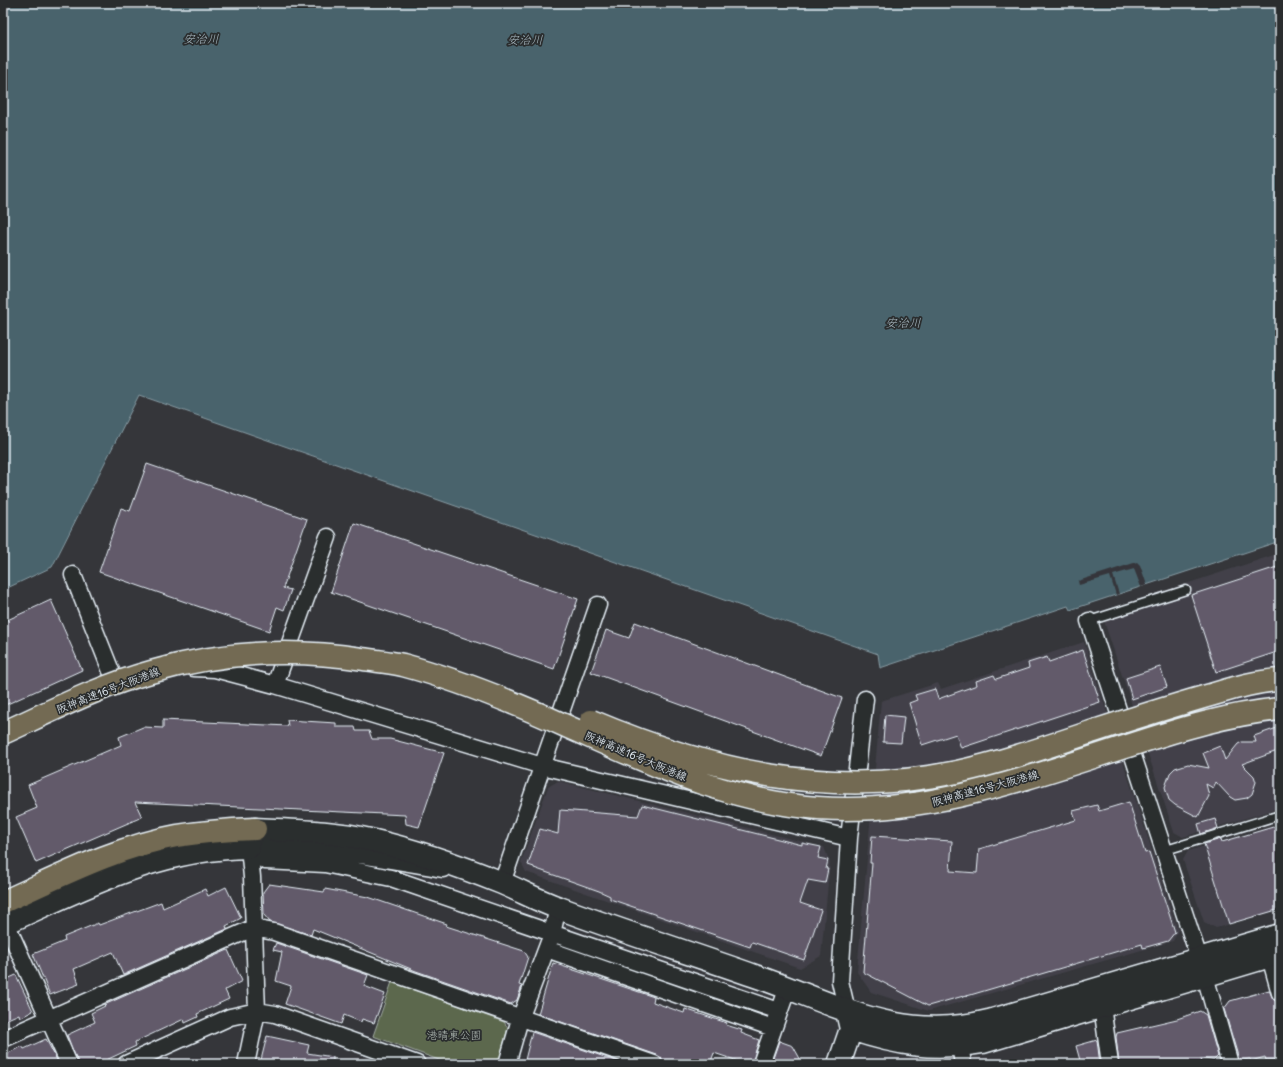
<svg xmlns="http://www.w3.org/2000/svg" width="1283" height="1067" font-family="Delius,'Klee One',sans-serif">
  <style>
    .built { fill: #424149 }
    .green { fill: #5c674e; stroke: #a2aca3 }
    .water { fill: #48636c; stroke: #889ca4 }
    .pier { fill: #35363a }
    .building { fill: #625a6b; stroke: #e8f1f8 }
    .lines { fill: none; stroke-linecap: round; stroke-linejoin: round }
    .lane-casing { stroke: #e8f1f8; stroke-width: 11 }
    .street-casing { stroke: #e8f1f8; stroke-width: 19 }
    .secondary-casing { stroke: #e8f1f8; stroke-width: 25 }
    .highway-casing { stroke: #e8f1f8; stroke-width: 25 }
    .lane { stroke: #2a2d2e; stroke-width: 8 }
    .street { stroke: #2a2d2e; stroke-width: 16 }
    .secondary { stroke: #2a2d2e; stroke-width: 22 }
    .highway { stroke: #736b52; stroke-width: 22 }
    .highway-bridge-casing { stroke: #e8f1f8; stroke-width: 25; stroke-linecap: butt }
    .highway-bridge { stroke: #736b52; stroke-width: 22 }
    .labels { text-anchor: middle; stroke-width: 3.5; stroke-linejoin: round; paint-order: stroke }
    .street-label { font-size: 11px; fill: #e8f1f8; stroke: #2a2d2e }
    .park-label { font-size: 11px; fill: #b0bab4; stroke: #2a2d2e }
    .water-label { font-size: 12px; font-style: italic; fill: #a8b8c0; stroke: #2a2d2e }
  </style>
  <rect width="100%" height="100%" fill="#35363a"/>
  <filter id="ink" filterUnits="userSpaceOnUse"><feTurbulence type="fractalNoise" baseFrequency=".025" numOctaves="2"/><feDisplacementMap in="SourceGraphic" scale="8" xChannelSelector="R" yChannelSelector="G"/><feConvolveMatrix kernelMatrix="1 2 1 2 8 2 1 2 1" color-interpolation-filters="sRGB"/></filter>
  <g filter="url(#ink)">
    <path class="built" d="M1280,553v255l-97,29 -9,-5 -73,-220z
      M1084,642l94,288 -5,11 -244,70 -58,-19 -14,-20 24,-271 57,-18 3,6z
      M558,781l266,66 6,16 -9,93 -21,12 -274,-96 -5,-10 27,-75z
      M1280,824v86l-64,18 -12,-6 -21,-62 5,-9z"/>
    <path class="green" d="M392,982l112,40 4,6 -10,36h-48l-77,-28z"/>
    <path class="water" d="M3,3h1277v538l-210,69 -2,-4 -188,62 -2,-14 -739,-259 -87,172 -49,23z"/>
    <path class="pier" d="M1137,562l3,3 7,20 -6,2 -7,-18 -21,6 6,19 -3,1 -6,-19 -31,9 -1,-4z"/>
    <path class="building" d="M147,464l160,55 -24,69 8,2 -7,20 -7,-3 -8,24 -170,-59 22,-64 9,3z
      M354,523l224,76 -24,70 -223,-77z
      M1280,566v85l-64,21 -25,-77z
      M51,600l31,70 -79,36v-84z
      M635,622l207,76 -21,58 -230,-84 15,-42 23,8z
      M1083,650l17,52 -139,46 -5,-14 -34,11 -13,-42 8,-3 -2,-5 20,-6 3,10 39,-14 -1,-4 18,-6 2,4 33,-11 -1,-5 19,-6 2,5z
      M1160,667l7,20 -35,12 -6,-21z
      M885,715l19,2 -3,26 -18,-1z
      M163,720l125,6 -1,-6 49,3v4h19l1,4h13l3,8h18l54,14 -25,74 -13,-3 -1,-9 -270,-13 7,15 -106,46 -20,-46 21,-9 -9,-23 93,-40 -2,-8 24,-10 20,1z
      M1280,727v23l-38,14 12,12 2,6 -4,12 -5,4 -12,2 -5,-3 -14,-15 -3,6 -7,-4 3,12 -11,21 -23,-12 -6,-5 -4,-13 5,-14 5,-5 13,-4 21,4 -6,-15 17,-7 5,14 13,-16 4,-2h14l-2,-6z
      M1129,802l16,51 4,-1 26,80 -7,9 -25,7 -1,-4 -175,52v-1l-39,11 -65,-34 9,-109h-2l2,-27 80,5 -2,30 27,2 2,-24 97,-29 -3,-9 24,-6 2,6z
      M642,805l160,40v-2l19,4 -3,11 10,2 -2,9h2l-3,14 -17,-3 -8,23 21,7 -17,50 -52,-18 -2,5 -140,-48v-3l-11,-5 -65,-23v-1l-6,-2 12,-36 18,5 2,-24 78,6z
      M1215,819l3,9 -17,6 -3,-10z
      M1280,825v84l-51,15 -25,-80 17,-5 1,3z
      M269,884l55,8 1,-3 43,8 79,27 -1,2 78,25 4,6 -9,28 3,1 -5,14 -6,4 -95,-33 -103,-42 -2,6 -41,-13 -6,-7 -1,-23z
      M226,887l15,31 -15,8 1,3 -104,46 -10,-23 -39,17 5,15 -29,11 -17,-41 32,-13 -1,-4 34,-14 1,2 62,-23 2,6 42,-19 3,7z
      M276,943l92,32 -4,11 21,8 -11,29 -12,-4 -1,3 -17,-7 -3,9 -56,-20 6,-18 -15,-5 6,-29 -9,-2z
      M228,950l14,31 -17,9 4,9 -32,15 1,3 -13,6 -1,-4 -49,23 1,4 -38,18h-20l-11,-29 28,-13 -4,-9 14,-7 -1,-1z
      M553,963l101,34 -1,5 31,11 1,-4 42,14 -1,2 16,5 -1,3 18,7 -7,24h-5l-33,-11 -4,11h-47l-2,-6 -4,-3 -119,-41z
      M16,975l17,36 -13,7 -1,-4 -16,7v-40z
      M1269,990l4,9 5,3 2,7v51h-14l-1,-3 -14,4 -1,-2 -8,1 -4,-4 -14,-47 6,-8z
      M1200,1011l6,4 12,41 -4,4 -13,-1 1,4 -83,1 -3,-27 1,-4 60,-14z
      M532,1032l93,32h-101z
      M267,1036l42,9 -2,8 26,4v7h-73z
      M46,1039l13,25h-56v-8l19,-10 2,3z
      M1097,1040l3,24h-19l-5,-18z
      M779,1041l14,5 10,18h-32z"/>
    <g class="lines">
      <defs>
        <path id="lane" d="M1089,621l97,-31
          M1166,850l114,-35"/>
        <path id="street" d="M73,575l40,101
          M1089,621l110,337
          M194,668l21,1 60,16 267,81 307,72
          M275,685l53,-148
          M249,847l16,14 60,3 66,14 388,133
          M249,847c65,-3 130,11 194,22
          M502,883l96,-278
          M6,923l63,141
          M555,952l218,76
          M1270,957l10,36
          M1205,976l25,88
          M1102,1006l8,58
          M847,1011l-7,-30 9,-143 16,-139
          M3,1039l250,-111 21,4 380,132
          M960,1045l3,19
          M126,1064l104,-47 27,-6 18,3 142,50
          M246,1064l11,-53 -5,-134 -3,-30
          M507,1064l13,-45 32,-85 6,-27
          M761,1064l27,-77"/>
        <path id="secondary" d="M255,829c39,2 78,2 115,11 45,10 90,26 132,43 19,8 37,18 57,25 64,24 131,45 196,68 83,28 142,68 234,45l291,-86
          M3,924c81,-36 154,-76 246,-77
          M851,1029c48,16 82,21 132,13l297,-89
          M839,1064l12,-35 -3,-13"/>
        <path id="highway" d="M3,902c56,-25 113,-55 174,-66 25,-4 52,-6 78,-7"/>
      </defs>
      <use href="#lane" class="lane-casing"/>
      <use href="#street" class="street-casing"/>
      <use href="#secondary" class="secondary-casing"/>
      <use href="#highway" class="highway-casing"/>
      <use href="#lane" class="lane"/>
      <use href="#street" class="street"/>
      <use href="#secondary" class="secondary"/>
      <use href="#highway" class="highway"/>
      <defs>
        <path id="highway-bridge" d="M591,721c119,50 236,78 366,51 46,-10 92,-26 137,-41 37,-12 75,-24 113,-35 24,-7 48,-15 73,-16
          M3,733c48,-22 97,-47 148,-61 69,-20 141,-24 212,-13 13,2 27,3 40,6 56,15 110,37 163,61 81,36 162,76 252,82 109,8 211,-31 313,-63 49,-16 98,-31 149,-36"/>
      </defs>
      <use href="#highway-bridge" class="highway-bridge-casing"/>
      <use href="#highway-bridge" class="highway-bridge"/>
    </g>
  </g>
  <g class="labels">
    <g class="street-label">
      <text transform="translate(108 690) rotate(-21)" y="4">阪神高速16号大阪港線</text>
      <text transform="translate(636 756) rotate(23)" y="4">阪神高速16号大阪港線</text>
      <text transform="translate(985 788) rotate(-15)" y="4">阪神高速16号大阪港線</text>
    </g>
    <g class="park-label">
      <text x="454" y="1039">港晴東公園</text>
    </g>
    <g class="water-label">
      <text x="201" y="43">安治川</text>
      <text x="525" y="44">安治川</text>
      <text x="903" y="327">安治川</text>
    </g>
  </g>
  <rect width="1283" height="1067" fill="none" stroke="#2a2d2e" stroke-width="16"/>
  <rect x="8" y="8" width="1267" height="1051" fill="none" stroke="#e8f1f8" stroke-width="1.5" filter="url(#ink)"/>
</svg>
